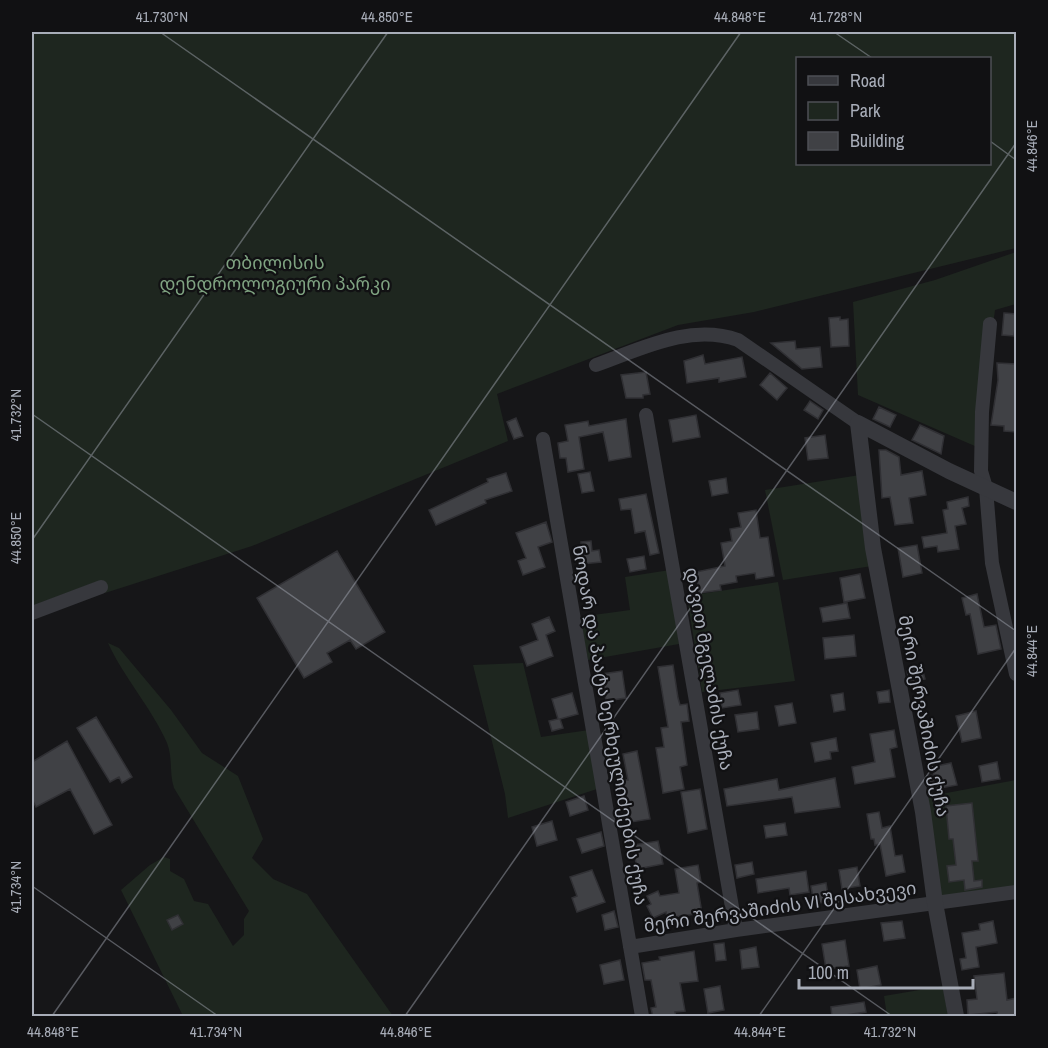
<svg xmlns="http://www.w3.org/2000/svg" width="1048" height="1048" font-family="'Archivo Narrow','Noto Sans Georgian',sans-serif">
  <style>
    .green { fill: #1e261f; fill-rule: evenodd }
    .building { fill: #404145; stroke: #303034; stroke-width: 1.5 }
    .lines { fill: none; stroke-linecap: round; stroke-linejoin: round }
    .minor { stroke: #37383d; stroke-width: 14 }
    .tertiary { stroke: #37383d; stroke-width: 16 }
    .ticks { fill: none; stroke: #a8adb8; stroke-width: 1.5; stroke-opacity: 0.45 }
    .labels { text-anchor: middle; stroke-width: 4.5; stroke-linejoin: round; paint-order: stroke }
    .park-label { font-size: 18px; fill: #7fa381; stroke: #111113 }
    .street-label { font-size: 18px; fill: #a8adb8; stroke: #111113 }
    .neatline { fill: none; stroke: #a8adb8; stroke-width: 2 }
    .ticks-label { font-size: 15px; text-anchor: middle; fill: #a8adb8 }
  </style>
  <rect width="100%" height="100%" fill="#161618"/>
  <path class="green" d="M32,32h984v216l-262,64 -76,13 -181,69 11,47 -256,105 -147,47 -9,-11 -64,24zM798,58h192v106h-192z
    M1016,252v52l-21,6 -18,137 -119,-52 -5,-93 82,-22z
    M860,475l12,91 -89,14 -18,-90z
    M670,570l9,74 -91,16 -9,-43 51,-7 -5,-33z
    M778,582l17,99 -93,11 -15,-96z
    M108,643l11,5 52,62 31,43 36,23 25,63 -11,19 21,21 34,15 86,122h-210l-62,-126 29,-25 14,-8 6,2v12l14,8 10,22 14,3 25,42 11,-11v-16l5,-8 -75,-123c-5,-15 -1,-30 -7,-45 -14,-33 -43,-65 -59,-100z
    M523,663l18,74 48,-7 8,59 -89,29 -3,-24 -32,-129z
    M1016,780v107l-78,10 -13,-100z
    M943,986l5,30h-61l-3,-20z"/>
  <path class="building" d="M1004,313l13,1 -3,22 -12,-1z
    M840,317v3l8,-1 1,27 -18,1 -2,-29z
    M795,341l1,8 24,-2 2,20 -20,2 -31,-26z
    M703,355l2,9 37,-7 4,20 -27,5v-4l-32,5 -3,-22z
    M997,363l20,1v68l-13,-1v-5l-13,-1 7,-45z
    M646,372l4,22 -7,1v3h-17l-5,-23z
    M770,373l17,15 -10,12 -17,-15z
    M810,401l13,9 -5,9 -14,-9z
    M879,407l17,8 -6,12 -17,-8z
    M696,415l4,22 -27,5 -4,-22z
    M516,418l7,18 -9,3 -7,-17z
    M626,419l5,38 -22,4 -6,-29 -24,5 5,32 -16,3 -2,-14h-6l-2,-15 10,-2 -3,-16 23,-4 1,5z
    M920,425l24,11 -3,18 -29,-14z
    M825,435l3,23 -20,2 -3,-22z
    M879,450h7l13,7 2,18 21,-4 4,24 -17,3 4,25 -18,2 -5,-28 -8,1z
    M590,472l4,19 -12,2 -4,-19z
    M506,473l6,18 -27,9 1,3 -50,22 -7,-15 59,-28 -1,-3z
    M726,478l2,15 -16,3 -3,-15z
    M646,494l13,59 -9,2 -5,-24 -10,2 -4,-24 -10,1 -2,-11z
    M968,497l1,9 -7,2 4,16 -11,2 4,23 -21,3 -1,-6 -13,2 -2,-11 25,-4 -4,-23 5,-1 -1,-7z
    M756,510l4,28 8,-1 6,39 -18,3 -1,-6 -19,3 1,6 -17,3 1,5 -22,3 -3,-21 29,-6 -4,-23 11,-2 -2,-12 11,-2 -3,-14z
    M546,522l6,20 -14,5 7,20 -22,8 -5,-14 8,-3 -10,-25z
    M591,541l1,10 7,-1 2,12 -19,2 -1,-22z
    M917,545l5,28 -19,4 -5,-29z
    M337,551l48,81 -29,17 -6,-9 -23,13 5,9 -28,16 -47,-80z
    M644,556l2,13 -16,3 -3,-13z
    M860,574l5,24 -21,4 -4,-24z
    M977,594l7,33 12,-2 5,24 -23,5 -8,-40 -4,1 -4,-17z
    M847,603l3,15 -27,4 -3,-14z
    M549,617l6,14 -9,4 7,21 -26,10 -7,-19 18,-7 -6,-16z
    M854,635l2,21 -31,3 -2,-21z
    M673,665l5,33 2,7 7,-1 2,17 -8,1 6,43 -7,2 4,22 -21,4 -7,-45 8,-1 -3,-19 7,-1 -10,-60z
    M922,668l3,11 -16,3 -2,-11z
    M622,671l4,27 -20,3 -4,-27z
    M738,690l3,15 -19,3 -2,-15z
    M889,690l1,12 -11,1 -2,-11z
    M572,693l6,21 -18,5 3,9 -11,3 -3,-10 9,-2 -6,-20z
    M843,693l2,17 -11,2 -3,-17z
    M792,703l4,20 -17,3 -4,-20z
    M976,711l5,27 -19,4 -6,-26z
    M757,712l2,17 -21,3 -3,-17z
    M96,717l36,60 -10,6 -3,-6 -9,5 -33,-54z
    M894,730l3,17 -7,2 5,28 -40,7 -3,-17 23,-5 -5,-28z
    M836,738l2,13 -8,1 1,7 -16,3 -4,-19z
    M67,741l45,84 -18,9 -24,-45 -34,18 -4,-8v-37z
    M637,751l13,68 -19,3 -8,-42h5l-5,-26z
    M997,762l3,17 -18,3 -3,-16z
    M951,763l6,22 -27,5 -3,-14 7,-1 -2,-8z
    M835,778l5,29 -45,6 -3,-16 -65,9 -3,-17 53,-10 2,11z
    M700,789l7,40 -19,4 -7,-41z
    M584,796l4,14 -18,6 -4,-14z
    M972,803l6,58h-6l2,20 8,-1v7l-17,3 -1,-10 -15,2 -2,-16 9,-1 -3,-26h-4l-3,-33z
    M879,812l3,16 8,-2 5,30 7,-1 3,17 -19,4 -6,-32 -5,1 -1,-6h-3l-4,-25z
    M552,821l5,19 -20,6 -5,-19z
    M785,823l2,12 -21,3 -2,-12z
    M601,832l3,14 -22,7 -5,-14z
    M658,841l5,23 -26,5 -4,-24z
    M752,862l2,12 -17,4 -2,-13z
    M698,865l3,17 -4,1 5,30 -35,5 -1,-6 -13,6 -6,-12 4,-2 -4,-8 11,-5 2,5 19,-3 -4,-24z
    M857,867l3,19 -18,3 -3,-19z
    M592,870l13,32 -28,10 -5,-14 5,-2 -7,-19z
    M806,871l3,21 -19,3 -1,-7 -31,5 -2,-14z
    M826,883l3,18 -15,3 -3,-18z
    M614,911l4,16 -13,3 -3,-15z
    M178,915l5,9 -11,6 -5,-10z
    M902,921l3,17 -21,3 -3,-18z
    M993,921l4,22 -21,4 3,20 -17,3 -2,-11 6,-1 -4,-25 18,-3 -1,-6z
    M845,940l4,26 -23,3 -4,-25z
    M724,943l2,17 -10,1 -2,-17z
    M756,947l3,20 -17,2 -2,-19z
    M694,951l4,30 -18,2 5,28 -10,1 1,5h-23l-2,-9 5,-1 -5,-27h-6l-3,-17 18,-3 -1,-3z
    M620,960l4,20 -20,4 -4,-19z
    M877,966l4,19 -21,4 -3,-19z
    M1004,973l3,27 10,-2v19h-19l-1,-5 -29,3 -1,-15 10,-1 -3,-23z
    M720,986l4,24 -16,3 -4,-24z
    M864,1002l2,10 -34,5 -1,-10z"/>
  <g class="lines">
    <path class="minor" d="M990,324l-8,88 -1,59 5,17 6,75 24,111
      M596,365c45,-16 94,-42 142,-25l120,83
      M646,415l90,515
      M543,439l99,577
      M32,613l69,-26
      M630,947l106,-17 280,-38"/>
    <path class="tertiary" d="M956,1016l-21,-113 -12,-91 -50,-264 -15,-125 91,48 67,31"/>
  </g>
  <path class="ticks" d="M160,32l856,599M834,32l38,26M32,35l2,-3M990,141l26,19M32,414l860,602M32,540l356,-508M32,886l186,130M52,1016l689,-984M405,1016l611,-873M759,1016l257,-368"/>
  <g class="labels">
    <g class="park-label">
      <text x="275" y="269">თბილისის<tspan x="275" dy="21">დენდროლოგიური პარკი</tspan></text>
    </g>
    <g class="street-label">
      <text transform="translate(709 669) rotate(80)" y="6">დავით მგელაძის ქუჩა</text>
      <text transform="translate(924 716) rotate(79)" y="6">მერი შერვაშიძის ქუჩა</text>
      <text transform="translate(610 725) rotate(80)" y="6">ნოდარ და პაატა ხერხეულიძეების ქუჩა</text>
      <text transform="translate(780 907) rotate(-8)" y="6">მერი შერვაშიძის VI შესახვევი</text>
    </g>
  </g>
  <rect width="1048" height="1048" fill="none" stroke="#111113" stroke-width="66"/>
  <rect x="796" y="57" width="195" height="108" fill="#111113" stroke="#4d4f55" stroke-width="1.5"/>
  <rect x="808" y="76" width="30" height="9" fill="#37383d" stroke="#4d4f55" stroke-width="1.5"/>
  <text x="850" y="87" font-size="18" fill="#a8adb8">Road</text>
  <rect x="808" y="102" width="30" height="18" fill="#1e261f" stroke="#4d4f55" stroke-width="1.5"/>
  <text x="850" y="117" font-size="18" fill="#a8adb8">Park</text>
  <rect x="808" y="132" width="30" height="18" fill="#404145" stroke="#4d4f55" stroke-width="1.5"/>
  <text x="850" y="147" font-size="18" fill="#a8adb8">Building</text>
  <path d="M799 979v9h174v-9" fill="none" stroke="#a8adb8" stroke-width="3"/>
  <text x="808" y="979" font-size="18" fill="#a8adb8" stroke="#111113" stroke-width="4.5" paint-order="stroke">100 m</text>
  <rect x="33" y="33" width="982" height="982" class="neatline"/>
  <g class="ticks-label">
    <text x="162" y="22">41.730°N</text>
    <text x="387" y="22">44.850°E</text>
    <text x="740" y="22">44.848°E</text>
    <text x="836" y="22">41.728°N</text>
    <text transform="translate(1032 146) rotate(-90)" y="5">44.846°E</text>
    <text transform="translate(16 415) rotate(-90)" y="5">41.732°N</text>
    <text transform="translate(16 538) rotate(-90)" y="5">44.850°E</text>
    <text transform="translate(1032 651) rotate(-90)" y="5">44.844°E</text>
    <text transform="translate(16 887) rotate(-90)" y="5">41.734°N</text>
    <text x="53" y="1037">44.848°E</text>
    <text x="216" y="1037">41.734°N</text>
    <text x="406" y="1037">44.846°E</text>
    <text x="760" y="1037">44.844°E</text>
    <text x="890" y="1037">41.732°N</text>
  </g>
</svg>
